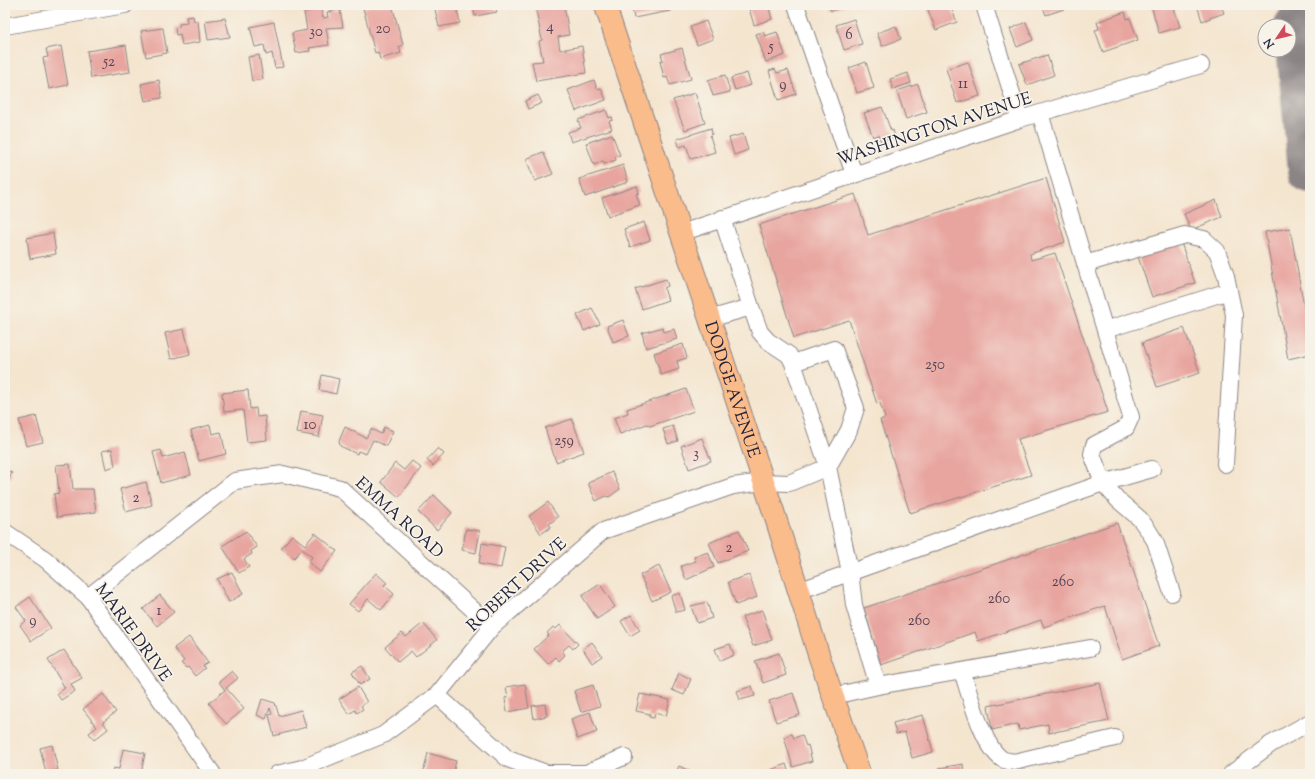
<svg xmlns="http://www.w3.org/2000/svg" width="1315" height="779" font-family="'Sorts Mill Goudy',serif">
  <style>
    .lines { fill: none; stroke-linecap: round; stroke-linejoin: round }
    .taxiway { stroke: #8b8485; stroke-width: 44 }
    .building { fill: #e8a49f }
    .minor-casing { stroke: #8b8485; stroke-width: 18 }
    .major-casing { stroke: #8b8485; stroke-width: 23 }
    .minor { stroke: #fff; stroke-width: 16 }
    .major { stroke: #fabc8b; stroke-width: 21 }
    .labels { text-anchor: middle; stroke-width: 3.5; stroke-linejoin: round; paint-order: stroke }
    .number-label { font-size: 15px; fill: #544254 }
    .street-label { font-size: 17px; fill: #22223b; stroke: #f7f3e8 }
  </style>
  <rect width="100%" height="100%" fill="#f7f3e8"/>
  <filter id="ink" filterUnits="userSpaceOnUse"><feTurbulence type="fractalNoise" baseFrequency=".025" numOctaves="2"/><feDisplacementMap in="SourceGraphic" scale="8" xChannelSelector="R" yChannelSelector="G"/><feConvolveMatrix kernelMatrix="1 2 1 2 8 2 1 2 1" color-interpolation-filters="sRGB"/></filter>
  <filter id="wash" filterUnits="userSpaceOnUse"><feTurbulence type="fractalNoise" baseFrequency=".012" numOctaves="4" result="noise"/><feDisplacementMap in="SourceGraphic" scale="16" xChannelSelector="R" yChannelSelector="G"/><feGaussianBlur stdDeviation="0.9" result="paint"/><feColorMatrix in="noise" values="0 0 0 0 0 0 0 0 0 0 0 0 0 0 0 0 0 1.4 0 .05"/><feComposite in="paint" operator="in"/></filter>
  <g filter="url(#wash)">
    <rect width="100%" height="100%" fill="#f4e5cf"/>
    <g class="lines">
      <path class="taxiway" d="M1296,26l14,145"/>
    </g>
    <g id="blocks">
      <path class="building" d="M376,5h16l11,40 -4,2 2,6 -21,6 -2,-7 -3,1 -12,-45z
        M434,5h22l4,18 -21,4z
        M472,5h23l2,7 -22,4z
        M535,5h29l5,30 -11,2 2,13 22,-4 4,27 -50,8 -4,-19 11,-1 -4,-20 3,-1z
        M631,5h38l1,6 -36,7z
        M748,5h20l4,14 -18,6z
        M828,5h20l-17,6z
        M926,5h24l7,17 -21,8z
        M1042,5h21l1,4 -18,6z
        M1151,5h22l7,22 -21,6z
        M1197,5h24l3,8 -22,8z
        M321,9l2,9 5,-1 -1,-5 13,-2 3,17 -17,1 3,17 -20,3 1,3 -14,2 -4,-20 15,-3 -3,-18z
        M1125,12l2,7 3,-1 8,22 -35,12 -8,-22 4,-1 -2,-7z
        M193,16l1,5h4l2,21 -18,3 -2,-11 -4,1 -1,-7 4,-1v-3l8,-1 -1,-6z
        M225,18l5,19 -22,3 -3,-19z
        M854,19l8,25 -18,6 -8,-25z
        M706,21l7,18 -16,6 -7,-18z
        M274,22l9,45 -8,1 -3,-15 -6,2 -2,-10 -9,2 -5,-20z
        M1026,22l7,18 -16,7 -7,-18z
        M896,26l5,13 -19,7 -5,-13z
        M163,28l4,25 -21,4 -5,-26z
        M763,32l2,4 12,-4 8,23 -19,7 -10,-28z
        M126,45l4,27 -39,6 -4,-27z
        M61,46l7,39 -19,4 -6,-31 5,-1 -2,-8z
        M682,48l9,31 -21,6 -3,-8 -3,1 -4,-17 3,-1 -2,-6z
        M259,55l4,24 -11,2 -4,-24z
        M1047,55l7,20 -27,10 -8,-21z
        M866,62l8,26 -17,5 -8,-25z
        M968,62l12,34 -23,7 -11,-34z
        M775,69l2,4 11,-3 8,24 -18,6 -9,-29z
        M747,73l4,12 -16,5 -4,-12z
        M908,73l3,10 -18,6 -3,-10z
        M725,75l5,17 -17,4 -5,-16z
        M159,80l3,18 -17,3 -4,-17z
        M594,80l3,9 4,-1 5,12 -30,11 -8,-21z
        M918,84l9,28 -21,7 -9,-28z
        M695,93l10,30 -20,7 -12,-30z
        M538,95l4,8 -14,6 -3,-8z
        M882,107l9,24 2,-1 2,7 -14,5 -2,-7 -6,2 -9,-24z
        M606,110l3,8 3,-1 1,3 -4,1 3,8 -41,13 -3,-10 13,-4 -3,-8z
        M711,128l1,6 -2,2 5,16 -24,7 -5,-14 -7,2 -2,-8z
        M612,134l8,21 -5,2 1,3 -12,4 -1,-3 -9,4 -8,-22z
        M743,134l5,16 -14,5 -5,-17z
        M543,152l10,22 -18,7 -9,-22z
        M623,165l5,17 -43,15 -6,-18z
        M1046,178l19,64 -35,12 1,6 24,-7 53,159 -90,27 13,36 -121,38 -30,-93 5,-2 -5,-15 -3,1 -28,-84 -55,18 -35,-113 96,-31 13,41z
        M637,186l2,7 -3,1 4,11 -32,11 -6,-18z
        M1216,200l6,17 -31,13 -7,-16z
        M644,222l6,18 -20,7 -6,-18z
        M1290,228l20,112v14l-22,5 -23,-127z
        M53,233l3,21 -26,5 -3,-21z
        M1180,240l15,43 -43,14 -15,-43z
        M666,279l2,7 -4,2 4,12 -26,9 -7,-20z
        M592,308l8,16 -16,7 -7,-16z
        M623,320l6,16 -16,6 -6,-16z
        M663,327l1,5 10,-3 3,10 -31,9 -4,-15z
        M1184,328l16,45 -43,14 -15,-44z
        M184,329l6,25 -19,5 -6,-26z
        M683,344l4,14 -10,3 2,8 -18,6 -7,-22z
        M322,375l17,4 -3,15 -17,-4z
        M686,389l8,22 -44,15 -3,-2 -27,10 -6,-16 14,-5 -1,-4z
        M248,390l2,19 6,-1 1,9 8,-1 2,24 -20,2 -4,-32 -19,2 -2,-19z
        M301,411l22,4 -4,22 -22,-4z
        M36,416l7,26 -17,4 -7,-26z
        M572,419l12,33 -28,10 -11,-34z
        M210,425l2,9 9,-2 5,22 -27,7 -8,-31z
        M673,426l5,15 -10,3 -5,-15z
        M345,427l21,11 5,-9 10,5 3,-7 9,4 -7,15 -13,-6 -7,14 -8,-3 -1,3 -17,-8 -1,-5z
        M702,438l9,23 -22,8 -8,-23z
        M438,448l6,6 -11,12 -6,-6z
        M112,449l3,17 -9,3 -4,-18z
        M161,450l2,8 22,-6 6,23 -30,8 -8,-31z
        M412,461l9,7 -22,29 -18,-15 14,-19 9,7z
        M70,464l3,25h20l3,23 -39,5 -3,-23 5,-1 -3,-28z
        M5,469l7,4 -7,13z
        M612,472l8,17 -11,8 -3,-1 -10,5 -8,-18z
        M146,482l6,23 -26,7 -6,-23z
        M434,495l18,18 -15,17 -19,-18z
        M548,502l10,15 -9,7 2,3 -10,7 -12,-18z
        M1117,523l42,123 -37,13 -17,-53 -61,21 -3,-7 -63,21 -3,-9 -94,33 -17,-57z
        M466,529l14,2 -4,22 -14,-3z
        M739,530l9,21 -30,12 -9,-20z
        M246,531l11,16 -6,4 1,3 -8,5 5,8 -10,6 -17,-27z
        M315,533l22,18 -17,21 -12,-10 4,-5 -10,-8 -8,9 -13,-10 11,-13 13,10z
        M482,543l23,4 -4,21 -22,-4z
        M708,552l6,15 -28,13 -5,-14 15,-5 -2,-4z
        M659,566l12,26 -19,9 -12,-26z
        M232,572l11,22 -14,8 -12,-23z
        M376,573l11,10 -3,2 10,9 -13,16 -13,-11 -10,12 -9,-7z
        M749,575l8,22 -21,8 -8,-23z
        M600,584l15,23 -18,12 -15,-23z
        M680,593l5,17 -9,2 -5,-16z
        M160,595l14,17 -17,14 -14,-17z
        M30,597l21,31 -20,13 -11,-16 6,-4 -10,-14z
        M707,602l5,16 -15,5 -6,-17z
        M762,610l10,30 -19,6 -11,-29z
        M631,615l9,15 -10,6 -9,-15z
        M423,623l14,17 -21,17 -5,-6 -13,11 -13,-15 17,-14 4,4z
        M560,625l18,19 -5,5 -4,-4 -7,6 3,4 -6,6 -3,-4 -8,7 -14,-15 15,-14 -2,-2 6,-6 3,2z
        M189,637l19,26 -5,3 2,2 -10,8 -7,-9 -2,1 -5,-5 3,-2 -10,-13z
        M592,642l10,14 -10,7 -9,-14z
        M730,644l4,11 -14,6 -5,-12z
        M64,650l18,28 -11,6 4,7 -14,9 -4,-6 8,-6 -17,-28z
        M779,653l7,22 -23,8 -8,-22z
        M362,666l8,13 -10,6 -8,-13z
        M232,671l6,7 -12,10 18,21 -18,15 -17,-21 16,-13 -6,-8z
        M679,673l12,6 -7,16 -12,-5z
        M1100,683l9,38 -60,12 -1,-9 -29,6 -1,-6 -26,6 -4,-24z
        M525,684l4,24 -22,4 -2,-14 3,-1 -2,-10z
        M593,685l7,21 -19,6 -7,-21z
        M752,686l3,10 -15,4 -3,-9z
        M358,687l9,15 -6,4 2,3 -6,4 -2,-3 -6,4 -10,-15z
        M793,693l7,22 -24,7 -7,-21z
        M103,694l13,18 -13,10 5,7 -14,11 -5,-7 8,-6 -14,-18z
        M640,694l30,6 -4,16 -11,-3 -1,5 -5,-1 1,-3 -14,-3z
        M262,699l13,4 4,13 22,-6 5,17 -32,9 -5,-21 3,-1 -2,-6 -4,11 -9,-4z
        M545,704l2,12 -13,3 -2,-13z
        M590,712l7,20 -20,7 -6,-20z
        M923,715l10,37 -21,6 -7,-26 -9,2 -3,-11z
        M792,734l2,4 8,-3 4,11 2,-1 4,16 -19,6 -9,-30z
        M52,745l6,25 -12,3 -6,-25z
        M123,749l22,4 -4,21 -11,-2v2h-18l1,-6 6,1z
        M428,753l28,8 -3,13h-30z
        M786,764l3,10h-16l-2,-4z
        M963,764l1,10h-24l-1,-6z
        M679,766l16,8h-20z"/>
    </g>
  </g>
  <g filter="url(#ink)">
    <use href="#blocks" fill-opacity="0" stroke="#8b8485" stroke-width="1"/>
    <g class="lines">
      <defs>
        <path id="minor" d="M796,5l58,169
          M984,5l36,114
          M5,26l120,-21
          M722,218l29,89
          M681,233l339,-114 181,-54
          M1085,264l100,-29 19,4 13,12 9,25 8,39 -9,149
          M709,319l42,-12 9,25 8,9 21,14 4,8 35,104
          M1105,330l124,-39
          M793,363l41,-14 22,59 -7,22 -21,37
          M1152,469l-49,14 15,17 22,19 8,11 7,11 17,52
          M5,532l40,27 43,38 125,177
          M798,591l305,-108 -11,-29 2,-9 32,-17 5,-11 -91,-304
          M88,597l147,-116 48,-7 57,14 152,139
          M962,671c7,21 21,76 40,88 3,2 9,2 12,3l101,-24
          M878,686l212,-38
          M437,695l71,64 38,14h40l38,-16
          M277,774l25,-6 81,-33 54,-40 55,-68 111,-96 130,-45 30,-4 26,1 39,-16 22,105 4,33 24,81 -45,10
          M1231,774l40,-30 39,-22"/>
        <g id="major">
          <path id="s1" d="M605,5l169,508 45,143 41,118"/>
        </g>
      </defs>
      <use href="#minor" class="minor-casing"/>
      <use href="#major" class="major-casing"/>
      <use href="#minor" class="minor"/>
      <use href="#major" class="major"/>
    </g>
  </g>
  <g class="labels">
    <g class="number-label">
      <text x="550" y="31">4</text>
      <text x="383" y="33">20</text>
      <text x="316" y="36">30</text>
      <text x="849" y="39">6</text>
      <text x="771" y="51">5</text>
      <text x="109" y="66">52</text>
      <text x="963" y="88">11</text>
      <text x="783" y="89">9</text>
      <text x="935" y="369">250</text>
      <text x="310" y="429">10</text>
      <text x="564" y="445">259</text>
      <text x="696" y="458">3</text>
      <text x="136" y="502">2</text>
      <text x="729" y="552">2</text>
      <text x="1063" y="586">260</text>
      <text x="999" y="603">260</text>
      <text x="159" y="615">1</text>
      <text x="33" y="625">9</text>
      <text x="919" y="625">260</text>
    </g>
    <g class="street-label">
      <text transform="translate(934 128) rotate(-18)" y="6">WASHINGTON AVENUE</text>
      <text dy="6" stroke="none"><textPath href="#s1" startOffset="405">DODGE AVENUE</textPath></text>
      <text transform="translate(400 517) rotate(42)" y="6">EMMA ROAD</text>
      <text transform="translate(516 584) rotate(-43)" y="6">ROBERT DRIVE</text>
      <text transform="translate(134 632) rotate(54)" y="6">MARIE DRIVE</text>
    </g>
  </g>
  <rect width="1315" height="779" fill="none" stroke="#f7f3e8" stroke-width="20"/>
  <g transform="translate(1277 38) rotate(235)"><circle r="19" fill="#f7f3e8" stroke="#a29fa3"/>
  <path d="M0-3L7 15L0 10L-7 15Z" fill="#d1495b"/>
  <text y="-6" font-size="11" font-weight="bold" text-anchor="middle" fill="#22223b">N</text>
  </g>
</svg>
